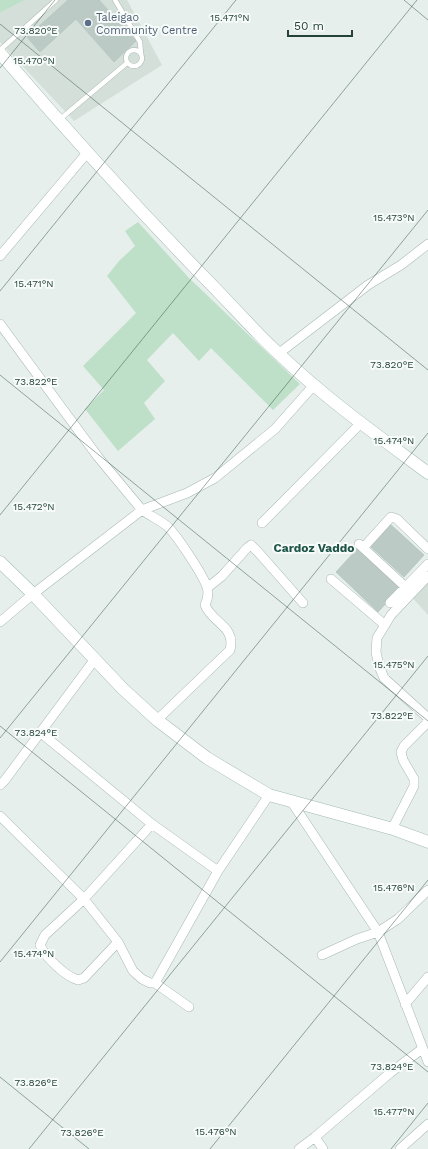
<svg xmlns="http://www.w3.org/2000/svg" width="428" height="1149" font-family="'Work Sans',sans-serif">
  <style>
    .built { fill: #d4dfda }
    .green { fill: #bfe0c8 }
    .building { fill: #bbcac4; stroke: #b8c9c2 }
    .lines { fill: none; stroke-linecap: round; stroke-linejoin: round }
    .lane-casing { stroke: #a8b8b2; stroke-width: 5.5 }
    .street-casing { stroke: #a8b8b2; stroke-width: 10 }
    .secondary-casing { stroke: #a4bbb3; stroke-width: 13 }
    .lane { stroke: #fff; stroke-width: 4.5 }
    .street { stroke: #fff; stroke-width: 9 }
    .secondary { stroke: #fff; stroke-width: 12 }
    .ticks { fill: none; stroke: #24423a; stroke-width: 1; stroke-opacity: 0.45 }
    .service-dot { fill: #5c6f8a; stroke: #f7fbf9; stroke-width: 1.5 }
    .labels { text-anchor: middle; stroke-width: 4; stroke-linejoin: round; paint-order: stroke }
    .service-label { font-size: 11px; fill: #4e5e75; stroke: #f7fbf9; text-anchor: start }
    .neighbourhood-label { font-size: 12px; font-weight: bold; fill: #1f5548; stroke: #f7fbf9 }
    .ticks-label { font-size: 10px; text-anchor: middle; fill: #24423a; stroke: #f7fbf9; stroke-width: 4; stroke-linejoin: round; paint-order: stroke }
  </style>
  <rect width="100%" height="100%" fill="#e6efeb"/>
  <path class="built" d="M25,0h102l35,65 -88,56 -74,-79v-29z
    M428,575v40l-19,-21z"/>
  <path class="green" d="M0,0h25l-25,13z
    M138,222l51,56 111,106 -27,26 -62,-62 -12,13 -26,-28 -26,27 18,21 -21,22 11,16 -37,32 -33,-42 19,-19 -21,-24 53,-53 -29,-37 12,-15 16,-15 -10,-15z"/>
  <path class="building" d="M68,0h31l37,41 -22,21 -38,-43 -36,33 -13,-15z
    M390,524l34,31 -20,22 -34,-31z
    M359,547l42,40 -23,25 -42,-40z"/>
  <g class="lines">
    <defs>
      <path id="lane" d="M115,0l25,42 1,12
        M0,50l56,-50
        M126 58a8 8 0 1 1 16 0a8 8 0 1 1-16 0Z
        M59,120l68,-57"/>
      <path id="street" d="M0,256l87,-103
        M0,324l98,133 44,53 -109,84 -33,28
        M278,354l90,-69 33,-20 27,-21
        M142,510c8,6 20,11 26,17 10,10 35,48 39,60 2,7 1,12 -2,18 8,19 31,21 25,45l-73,70
        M142,510l45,-17 28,-15 60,-49 39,-44
        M262,523l99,-100
        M359,544l53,49
        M363,548l28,-31 6,2 31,30
        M428,576l-37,39 -14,23 -1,14 3,14 5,12 44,40
        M331,579l54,46
        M207,588l15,-12 25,-28 4,-3 7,7 45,51
        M390,603l38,-39
        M41,733l111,91 66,47
        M0,785l5,-5 90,-121
        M291,801l87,131 50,130
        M0,816l84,83 34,43 15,29 9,8 8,4h5
        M392,829l22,-43v-7l-11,-19 -2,-8 3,-6 24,-24
        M118,942l-34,36 -6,2c-13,-4 -32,-22 -38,-35l5,-10 39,-36 68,-75
        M322,955l35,-16 21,-7 20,-13 30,-29
        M405,1004l23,-27
        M189,1007l-34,-24 63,-112 51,-76
        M315,1137l8,12
        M299,1149l16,-12 75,-64 32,-24
        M400,1149l28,-25"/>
      <path id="secondary" d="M0,53c66,77 133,151 203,223 26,26 50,54 76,78 46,44 98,81 149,119
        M0,562l33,32 90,95 34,31 50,38 62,37 124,34 35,13"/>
    </defs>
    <use href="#lane" class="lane-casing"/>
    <use href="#street" class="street-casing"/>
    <use href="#secondary" class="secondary-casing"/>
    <use href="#lane" class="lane"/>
    <use href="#street" class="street"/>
    <use href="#secondary" class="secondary"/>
  </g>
  <path class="ticks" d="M404,0l24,20M0,24l428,346M0,68l55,-68M0,291l236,-291M0,375l428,346M0,515l417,-515M0,726l428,346M0,738l428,-528M0,962l428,-529M0,1077l89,72M29,1149l399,-493M210,1149l218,-269M391,1149l37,-46"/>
  <circle class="service-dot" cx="88" cy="23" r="4"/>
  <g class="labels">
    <g class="service-label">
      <text x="96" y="21">Taleigao<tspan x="96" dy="13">Community Centre</tspan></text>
    </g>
    <g class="neighbourhood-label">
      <text x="314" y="552">Cardoz Vaddo</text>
    </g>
  </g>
  <g class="ticks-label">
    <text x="230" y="21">15.471°N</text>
    <text x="36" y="34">73.820°E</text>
    <text x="34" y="64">15.470°N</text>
    <text x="394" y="221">15.473°N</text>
    <text x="34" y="287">15.471°N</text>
    <text x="392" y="368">73.820°E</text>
    <text x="36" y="385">73.822°E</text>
    <text x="394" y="444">15.474°N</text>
    <text x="34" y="510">15.472°N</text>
    <text x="394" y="668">15.475°N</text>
    <text x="392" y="719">73.822°E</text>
    <text x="36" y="736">73.824°E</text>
    <text x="394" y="891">15.476°N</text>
    <text x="34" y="957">15.474°N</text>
    <text x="392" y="1070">73.824°E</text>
    <text x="36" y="1086">73.826°E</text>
    <text x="394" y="1115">15.477°N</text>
    <text x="216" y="1135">15.476°N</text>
    <text x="82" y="1136">73.826°E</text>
  </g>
  <path d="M288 30v6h64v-6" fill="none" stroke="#24423a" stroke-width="2"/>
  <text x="294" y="30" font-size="12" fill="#24423a" stroke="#f7fbf9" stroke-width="3" paint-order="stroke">50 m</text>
</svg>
